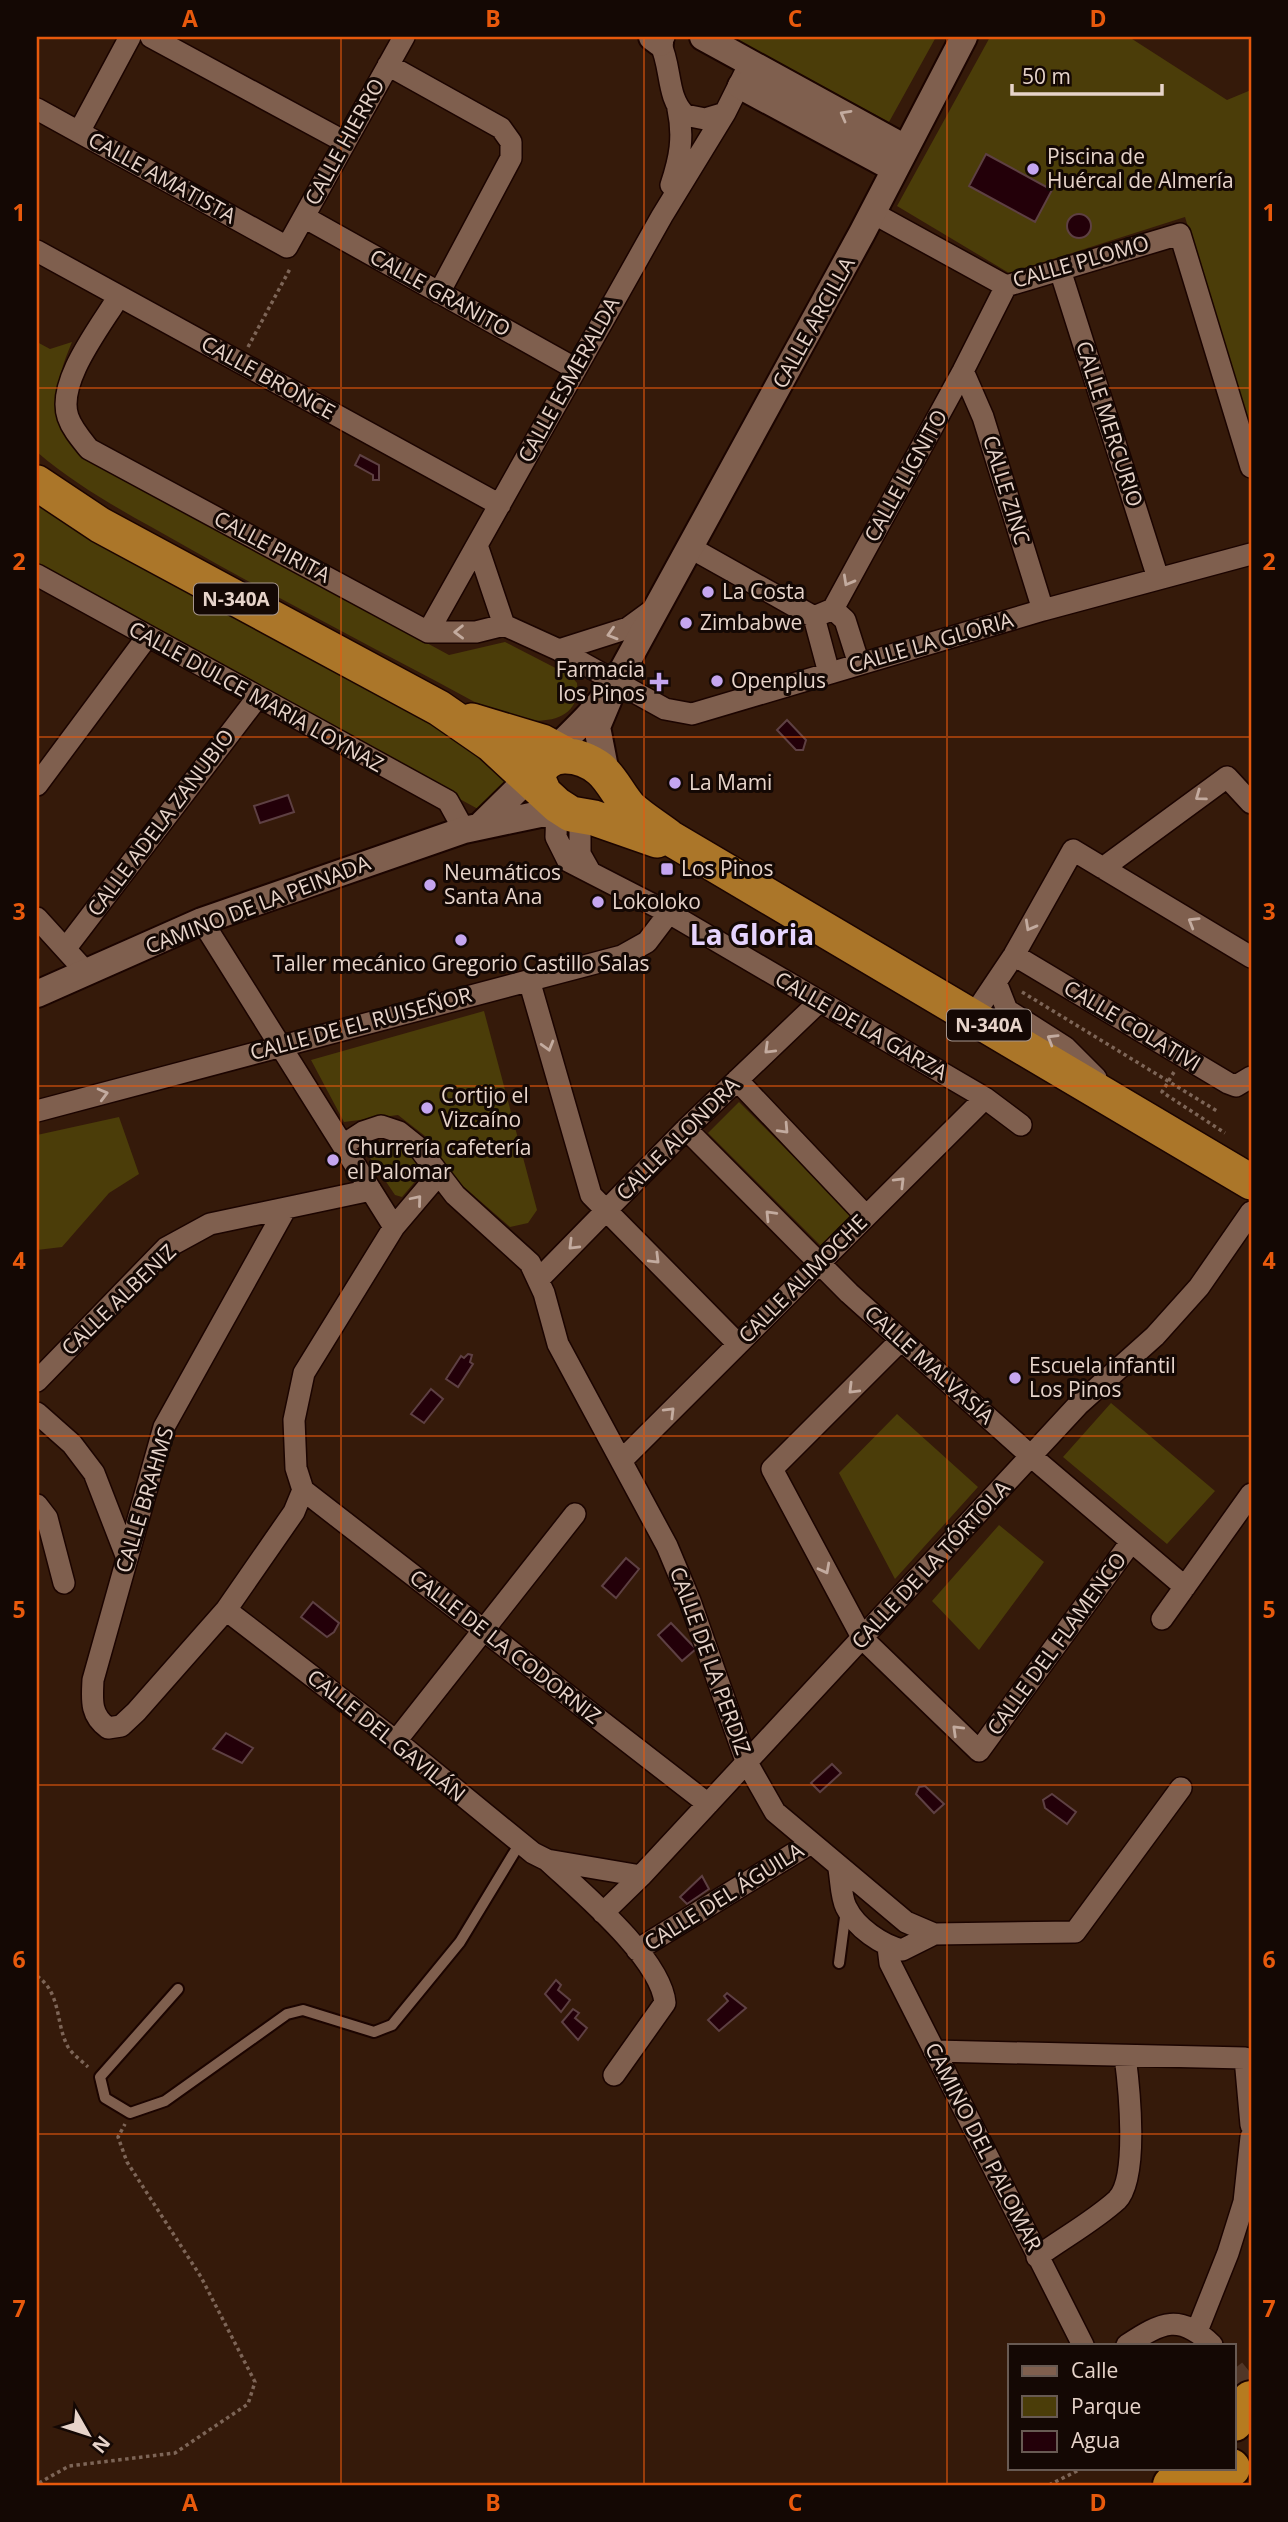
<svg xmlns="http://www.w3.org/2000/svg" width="1288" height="2522" font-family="'Open Sans',sans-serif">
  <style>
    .green { fill: #4b3d09 }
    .water { fill: #230009; stroke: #5e4043; stroke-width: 2 }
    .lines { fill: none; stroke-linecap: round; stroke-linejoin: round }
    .minor-tunnel { stroke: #503627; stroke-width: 21; stroke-dasharray: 21 10; stroke-linecap: butt }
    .service-casing { stroke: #1b0400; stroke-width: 14 }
    .minor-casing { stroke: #1b0400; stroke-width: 24 }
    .tertiary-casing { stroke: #1b0400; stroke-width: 30 }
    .trunk-casing { stroke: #1b0400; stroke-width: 38 }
    .motorway-casing { stroke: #1b0400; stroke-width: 42 }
    .path { stroke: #7d6557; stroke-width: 3.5; stroke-dasharray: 3.5 3.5; stroke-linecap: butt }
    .service { stroke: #7f5f4e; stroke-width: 10 }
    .minor { stroke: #7f5f4e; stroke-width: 21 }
    .tertiary { stroke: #7f5f4e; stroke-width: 26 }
    .trunk { stroke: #ab7629; stroke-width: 35 }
    .motorway { stroke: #b67b20; stroke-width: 38 }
    .oneway { stroke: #c3ab9f }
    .grid { fill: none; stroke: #e8590c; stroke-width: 2; stroke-opacity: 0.55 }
    .poi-dot { fill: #c5a6f0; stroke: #140804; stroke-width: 2.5 }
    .labels { text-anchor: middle; stroke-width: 6; stroke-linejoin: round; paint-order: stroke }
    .shield { fill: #140804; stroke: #a8978f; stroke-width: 2 }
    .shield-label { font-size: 19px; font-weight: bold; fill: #e7d4ca }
    .street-label { font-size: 21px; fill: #e7d4ca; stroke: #140804 }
    .poi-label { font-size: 21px; fill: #e7d4ca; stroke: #140804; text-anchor: start }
    .district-label { font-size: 28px; font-weight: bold; fill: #e5d4fe; stroke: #140804 }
    .neatline { fill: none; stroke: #e8590c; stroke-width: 2.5 }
    .grid-label { font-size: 23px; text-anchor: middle; font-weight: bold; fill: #e8590c }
  </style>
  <rect width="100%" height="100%" fill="#351a0a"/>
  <path class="green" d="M732,37h204l-47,85z
    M990,37h139l98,63 24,-10v345l-66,-218 -176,56 -112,-67z
    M37,342l13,7 22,-7c-12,29 -19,50 -13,81l133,93 257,139 56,-13 66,34 6,7c5,47 -53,41 -82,30 -103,-56 -208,-109 -310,-167 -51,-29 -104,-56 -148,-94z
    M37,502l392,215 77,59c-2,15 -14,27 -28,33l-441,-241z
    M484,1011l53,199 -9,13 -18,4 -62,-54 -23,-37 -27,-21 -54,7 -33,-62z
    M739,1102l115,115 -31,31 -115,-115z
    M119,1117l20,57 -30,19 -47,54 -25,3v-115z
    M377,1141c22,-1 31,10 43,28l-2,9 -16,19 -7,-2 -29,-43 3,-8z
    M1111,1403l104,88 -48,53 -104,-87z
    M897,1414l81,73 -83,92 -56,-106z
    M999,1525l45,37 -65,88 -47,-49z"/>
  <path class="water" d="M986,154l66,36 -17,32 -66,-36z
    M1067 226a12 12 0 1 1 24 0a12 12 0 1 1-24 0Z
    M360,455l19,10v15h-6v-5l-18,-10z
    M787,720l19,20 -3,10h-7l-19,-20z
    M288,795l6,17 -34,11 -6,-17z
    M468,1354l4,1 -2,7 3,2 -15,23 -12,-8 15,-23 3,2z
    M431,1389l12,10 -19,24 -13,-9z
    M626,1558l13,11 -23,29 -14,-12z
    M313,1602l26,21 -5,9 -7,5 -26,-20z
    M671,1623l25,26 -14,12 -24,-26z
    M226,1733l27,15 -11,15 -29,-14z
    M832,1764l9,9 -21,19 -9,-9z
    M925,1786l19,18 -10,9 -18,-19 3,-7z
    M1052,1794l24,18 -9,12 -22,-16 -2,-8z
    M702,1876l7,13 -22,15 -7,-7z
    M556,1980l5,5 -3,5 12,10 -9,12 -16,-18z
    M727,1993l19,15 -27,23 -11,-11 20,-19 -4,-5z
    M573,2009l6,4 -4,5 12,10 -9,12 -16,-18z"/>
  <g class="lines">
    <path class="minor-tunnel" d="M1234,2369l17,21"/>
    <defs>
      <path id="service" d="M839,1963l7,-53
        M178,1989l-78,88 5,21 25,15 35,-12 122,-87 16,-4 71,22 18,-7 68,-83 60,-99"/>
      <path id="minor" d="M151,37l194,105
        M664,37l-4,6c12,24 6,54 25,72l20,4 20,-6 20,-40
        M388,65l113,63 10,14v16l-72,135
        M37,109l250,138 117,-210
        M79,132l51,-95
        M671,185c9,-27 13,-48 7,-76
        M873,213l133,73 174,-52 71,233
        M304,217l272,152
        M37,251l463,254
        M1060,270l98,308
        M119,296c-18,30 -63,86 -51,121 4,12 13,22 21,32l339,183h48l28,-7 55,25 106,59 27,5 351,-104 208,-56
        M963,371l20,46 60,193
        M477,545l27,80
        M691,548l123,69 19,-8
        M37,575l411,226 16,29
        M814,617l15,56
        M428,632l234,-416 63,-103
        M559,650l69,-22 26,-19
        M859,664l-14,-44 -12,-11 130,-238 43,-85
        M37,785l110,-148
        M557,805l-1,32 12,24 101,52 316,185 36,27
        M580,816v38l9,16
        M1103,868l124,-91 24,26
        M37,918l50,55
        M202,921l192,306
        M66,948l191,-250
        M1014,955l214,128 8,3 15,-9
        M529,980l62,215 147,149
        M996,982l11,28 58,37 31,31
        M973,1016l41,-61 59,-105 178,107
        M737,1080l129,136
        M37,1111l585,-155 25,-14 22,-29
        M686,1129l163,164 183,164 153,130
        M343,1145l20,-13 18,-6 18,6 20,16 36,47 75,68 14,30 14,51 109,202 23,55 56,160 29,51 131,110 28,12 141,-2 106,-144
        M286,1208l-122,219 -71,253c-1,20 -3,35 15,48l13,-2 15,-14 90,-102 68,-98 9,-22 -7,-22 -2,-48 10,-47 90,-146 45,-53
        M539,1279l147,-150 133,-127
        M901,1340l-129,129 91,170 116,112 152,-209
        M37,1381l129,-133 44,-24 161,-34
        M37,1413l35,31 22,29 33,85
        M622,1460l363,-362
        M303,1490l405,314
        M37,1505l10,13 17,65
        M226,1610l170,131 137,112 14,7 94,16
        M1162,1619l89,-125
        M396,1741l179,-227
        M547,1860c33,31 114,98 118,143l-51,72
        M839,1869c2,12 2,28 7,38 10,21 36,38 56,43l32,-16
        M603,1913l38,-37 437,-471 77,-69 44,-49 52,-75
        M888,1947l2,16 193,382
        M637,1950l174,-107
        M934,2051l311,7 6,67
        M1037,2257c26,-19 57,-36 80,-57 22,-22 12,-114 8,-144
        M1197,2331l31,-78 16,-51 7,-65
        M1127,2345c35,-23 53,-32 85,0"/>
      <path id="tertiary" d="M652,37l8,6
        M703,37l202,111
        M741,86l154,83
        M545,761c18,-22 40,-38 57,-61
        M607,778l-10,-51 19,-45 246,-449 102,-196
        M482,824l58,-57
        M37,994l165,-73 262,-91 76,-16h31"/>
      <path id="trunk" d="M37,483l63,42 339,183 52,36 66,61 14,9 23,4 63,22
        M472,721l70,21 26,14
        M544,793l-7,-16c8,-29 43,-24 63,-8 12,10 19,27 30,39 12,11 27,20 40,30l581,344"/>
      <path id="motorway" d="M1234,2422l17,-22
        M1172,2485l18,-17
        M1206,2485l25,-17"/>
    </defs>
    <use href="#service" class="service-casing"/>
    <use href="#minor" class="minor-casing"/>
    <use href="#tertiary" class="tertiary-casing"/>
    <use href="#trunk" class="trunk-casing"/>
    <use href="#motorway" class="motorway-casing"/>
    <path class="path" d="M248,347l43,-80
      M1022,992l195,119
      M1174,1072l-12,20 63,41
      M37,1976c25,18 18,47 31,71 4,7 14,14 20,20
      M39,2483l30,-17 106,-13 73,-49 7,-22 -54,-105 -74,-115 -9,-25 7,-13
      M1049,2485l34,-17"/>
    <use href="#service" class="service"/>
    <use href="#minor" class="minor"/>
    <use href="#tertiary" class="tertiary"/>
    <use href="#trunk" class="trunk"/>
    <use href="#motorway" class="motorway"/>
  </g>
  <defs><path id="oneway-chevron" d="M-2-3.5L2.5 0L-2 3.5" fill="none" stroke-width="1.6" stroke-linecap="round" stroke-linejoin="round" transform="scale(1.75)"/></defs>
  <g class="oneway">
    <use href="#oneway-chevron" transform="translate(845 115) rotate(-151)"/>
    <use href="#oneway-chevron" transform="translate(848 581) rotate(119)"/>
    <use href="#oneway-chevron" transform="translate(459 632) rotate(179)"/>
    <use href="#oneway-chevron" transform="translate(612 634) rotate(163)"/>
    <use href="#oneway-chevron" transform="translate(1200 796) rotate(144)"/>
    <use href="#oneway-chevron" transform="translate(1193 922) rotate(-149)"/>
    <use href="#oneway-chevron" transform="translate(1030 926) rotate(119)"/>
    <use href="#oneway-chevron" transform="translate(1052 1039) rotate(-149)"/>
    <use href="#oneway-chevron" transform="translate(548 1046) rotate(74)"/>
    <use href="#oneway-chevron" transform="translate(769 1049) rotate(136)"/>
    <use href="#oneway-chevron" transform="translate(103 1094) rotate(-15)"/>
    <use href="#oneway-chevron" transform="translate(784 1129) rotate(47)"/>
    <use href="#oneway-chevron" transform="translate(900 1182) rotate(-45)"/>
    <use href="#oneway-chevron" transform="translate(417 1200) rotate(-50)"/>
    <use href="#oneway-chevron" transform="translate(770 1215) rotate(-134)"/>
    <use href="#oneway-chevron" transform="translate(573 1245) rotate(135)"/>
    <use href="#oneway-chevron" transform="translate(655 1259) rotate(45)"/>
    <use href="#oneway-chevron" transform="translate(853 1389) rotate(135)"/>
    <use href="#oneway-chevron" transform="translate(670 1412) rotate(-45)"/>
    <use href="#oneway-chevron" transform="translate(825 1569) rotate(62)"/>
    <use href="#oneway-chevron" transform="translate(957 1730) rotate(-136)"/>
  </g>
  <path class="grid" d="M341,37v2448M644,37v2448M947,37v2448M37,388h1214M37,737h1214M37,1086h1214M37,1436h1214M37,1785h1214M37,2134h1214"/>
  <g class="poi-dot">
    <circle cx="1033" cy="169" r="7"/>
    <circle cx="708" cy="592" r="7"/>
    <circle cx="686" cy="623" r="7"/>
    <circle cx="717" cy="681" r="7"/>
    <path d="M655.5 671.5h7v7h7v7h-7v7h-7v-7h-7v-7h7z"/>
    <circle cx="675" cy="783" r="7"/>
    <rect x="660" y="862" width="14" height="14" rx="3.5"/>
    <circle cx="430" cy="885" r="7"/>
    <circle cx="598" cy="902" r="7"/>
    <circle cx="461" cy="940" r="7"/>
    <circle cx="427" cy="1108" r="7"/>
    <circle cx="333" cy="1160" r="7"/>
    <circle cx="1015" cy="1378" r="7"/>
  </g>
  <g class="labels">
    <g class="shield">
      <rect x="194" y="583.5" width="84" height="31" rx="5"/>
      <rect x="947" y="1009.5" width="84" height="31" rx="5"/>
    </g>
    <g class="shield-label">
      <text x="236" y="606">N-340A</text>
      <text x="989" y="1032">N-340A</text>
    </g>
    <g class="street-label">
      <text transform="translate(345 142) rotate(-61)" y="7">CALLE HIERRO</text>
      <text transform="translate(162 178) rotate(29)" y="7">CALLE AMATISTA</text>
      <text transform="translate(1081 262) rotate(-16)" y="7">CALLE PLOMO</text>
      <text transform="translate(440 293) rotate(29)" y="7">CALLE GRANITO</text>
      <text transform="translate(814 323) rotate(-61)" y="7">CALLE ARCILLA</text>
      <text transform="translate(268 378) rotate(29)" y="7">CALLE BRONCE</text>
      <text transform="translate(569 380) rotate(-61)" y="7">CALLE ESMERALDA</text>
      <text transform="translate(1109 424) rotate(72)" y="7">CALLE MERCURIO</text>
      <text transform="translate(906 476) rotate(-61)" y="7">CALLE LIGNITO</text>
      <text transform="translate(1006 490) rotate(73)" y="7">CALLE ZINC</text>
      <text transform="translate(272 547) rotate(28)" y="7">CALLE PIRITA</text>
      <text transform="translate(931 643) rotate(-16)" y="7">CALLE LA GLORIA</text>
      <text transform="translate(256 697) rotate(29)" y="7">CALLE DULCE MARIA LOYNAZ</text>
      <text transform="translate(161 823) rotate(-53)" y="7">CALLE ADELA ZANUBIO</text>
      <text transform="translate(258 905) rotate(-21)" y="7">CAMINO DE LA PEINADA</text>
      <text transform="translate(361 1024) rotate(-15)" y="7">CALLE DE EL RUISEÑOR</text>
      <text transform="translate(861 1026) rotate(30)" y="7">CALLE DE LA GARZA</text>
      <text transform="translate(1132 1026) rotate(31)" y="7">CALLE COLATIVI</text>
      <text transform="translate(678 1139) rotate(-45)" y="7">CALLE ALONDRA</text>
      <text transform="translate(803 1279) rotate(-45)" y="7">CALLE ALIMOCHE</text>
      <text transform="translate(119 1300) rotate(-44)" y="7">CALLE ALBENIZ</text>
      <text transform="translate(929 1365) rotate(42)" y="7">CALLE MALVASÍA</text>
      <text transform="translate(145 1500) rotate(-73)" y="7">CALLE BRAHMS</text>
      <text transform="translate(931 1565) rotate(-47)" y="7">CALLE DE LA TÓRTOLA</text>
      <text transform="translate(1057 1644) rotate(-54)" y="7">CALLE DEL FLAMENCO</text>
      <text transform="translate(505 1647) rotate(38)" y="7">CALLE DE LA CODORNIZ</text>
      <text transform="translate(710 1661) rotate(70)" y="7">CALLE DE LA PERDIZ</text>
      <text transform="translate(386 1736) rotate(39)" y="7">CALLE DEL GAVILÁN</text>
      <text transform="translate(724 1897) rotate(-32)" y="7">CALLE DEL ÁGUILA</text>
      <text transform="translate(983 2147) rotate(63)" y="7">CAMINO DEL PALOMAR</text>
    </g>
    <g class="poi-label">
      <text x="1047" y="164">Piscina de<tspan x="1047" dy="24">Huércal de Almería</tspan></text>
      <text x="722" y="599">La Costa</text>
      <text x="700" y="630">Zimbabwe</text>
      <text x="645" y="677" text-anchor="end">Farmacia<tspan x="645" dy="24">los Pinos</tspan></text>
      <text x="731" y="688">Openplus</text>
      <text x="689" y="790">La Mami</text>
      <text x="681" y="876">Los Pinos</text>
      <text x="444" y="880">Neumáticos<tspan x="444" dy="24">Santa Ana</tspan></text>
      <text x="612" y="909">Lokoloko</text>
      <text x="461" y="971" text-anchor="middle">Taller mecánico Gregorio Castillo Salas</text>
      <text x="441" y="1103">Cortijo el<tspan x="441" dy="24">Vizcaíno</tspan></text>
      <text x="347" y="1155">Churrería cafetería<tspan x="347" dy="24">el Palomar</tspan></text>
      <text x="1029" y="1373">Escuela infantil<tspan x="1029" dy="24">Los Pinos</tspan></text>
    </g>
    <g class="district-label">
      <text x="752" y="945">La Gloria</text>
    </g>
  </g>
  <rect width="1288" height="2522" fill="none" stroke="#140804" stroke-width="77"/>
  <rect x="1008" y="2344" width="228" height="126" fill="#140804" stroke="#685a53" stroke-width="2"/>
  <rect x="1022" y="2366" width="35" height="10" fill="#7f5f4e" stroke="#685a53" stroke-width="2"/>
  <text x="1071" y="2378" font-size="21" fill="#e7d4ca">Calle</text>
  <rect x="1022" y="2396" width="35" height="21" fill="#4b3d09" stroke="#685a53" stroke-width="2"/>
  <text x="1071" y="2414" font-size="21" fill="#e7d4ca">Parque</text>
  <rect x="1022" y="2431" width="35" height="21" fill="#230009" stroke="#685a53" stroke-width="2"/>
  <text x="1071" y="2448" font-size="21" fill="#e7d4ca">Agua</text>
  <g transform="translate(88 2434) rotate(129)" stroke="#140804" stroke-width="5" paint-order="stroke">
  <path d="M0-5L12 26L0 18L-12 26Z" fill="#e7d4ca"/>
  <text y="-10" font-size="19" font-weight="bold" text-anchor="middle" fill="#e7d4ca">N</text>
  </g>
  <path d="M1012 84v10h150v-10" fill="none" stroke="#e7d4ca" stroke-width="3.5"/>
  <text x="1022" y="84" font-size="21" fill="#e7d4ca" stroke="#140804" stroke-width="5" paint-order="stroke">50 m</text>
  <rect x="38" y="38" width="1212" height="2446" class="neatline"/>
  <g class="grid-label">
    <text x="190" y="27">A</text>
    <text x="493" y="27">B</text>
    <text x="795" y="27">C</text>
    <text x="1098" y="27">D</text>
    <text x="19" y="221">1</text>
    <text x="1269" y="221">1</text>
    <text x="19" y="570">2</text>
    <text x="1269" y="570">2</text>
    <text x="19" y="920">3</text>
    <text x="1269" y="920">3</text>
    <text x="19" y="1269">4</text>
    <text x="1269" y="1269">4</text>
    <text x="19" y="1618">5</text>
    <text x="1269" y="1618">5</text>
    <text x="19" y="1968">6</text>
    <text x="1269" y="1968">6</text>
    <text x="19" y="2317">7</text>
    <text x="1269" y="2317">7</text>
    <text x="190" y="2511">A</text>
    <text x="493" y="2511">B</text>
    <text x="795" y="2511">C</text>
    <text x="1098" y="2511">D</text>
  </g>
</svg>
